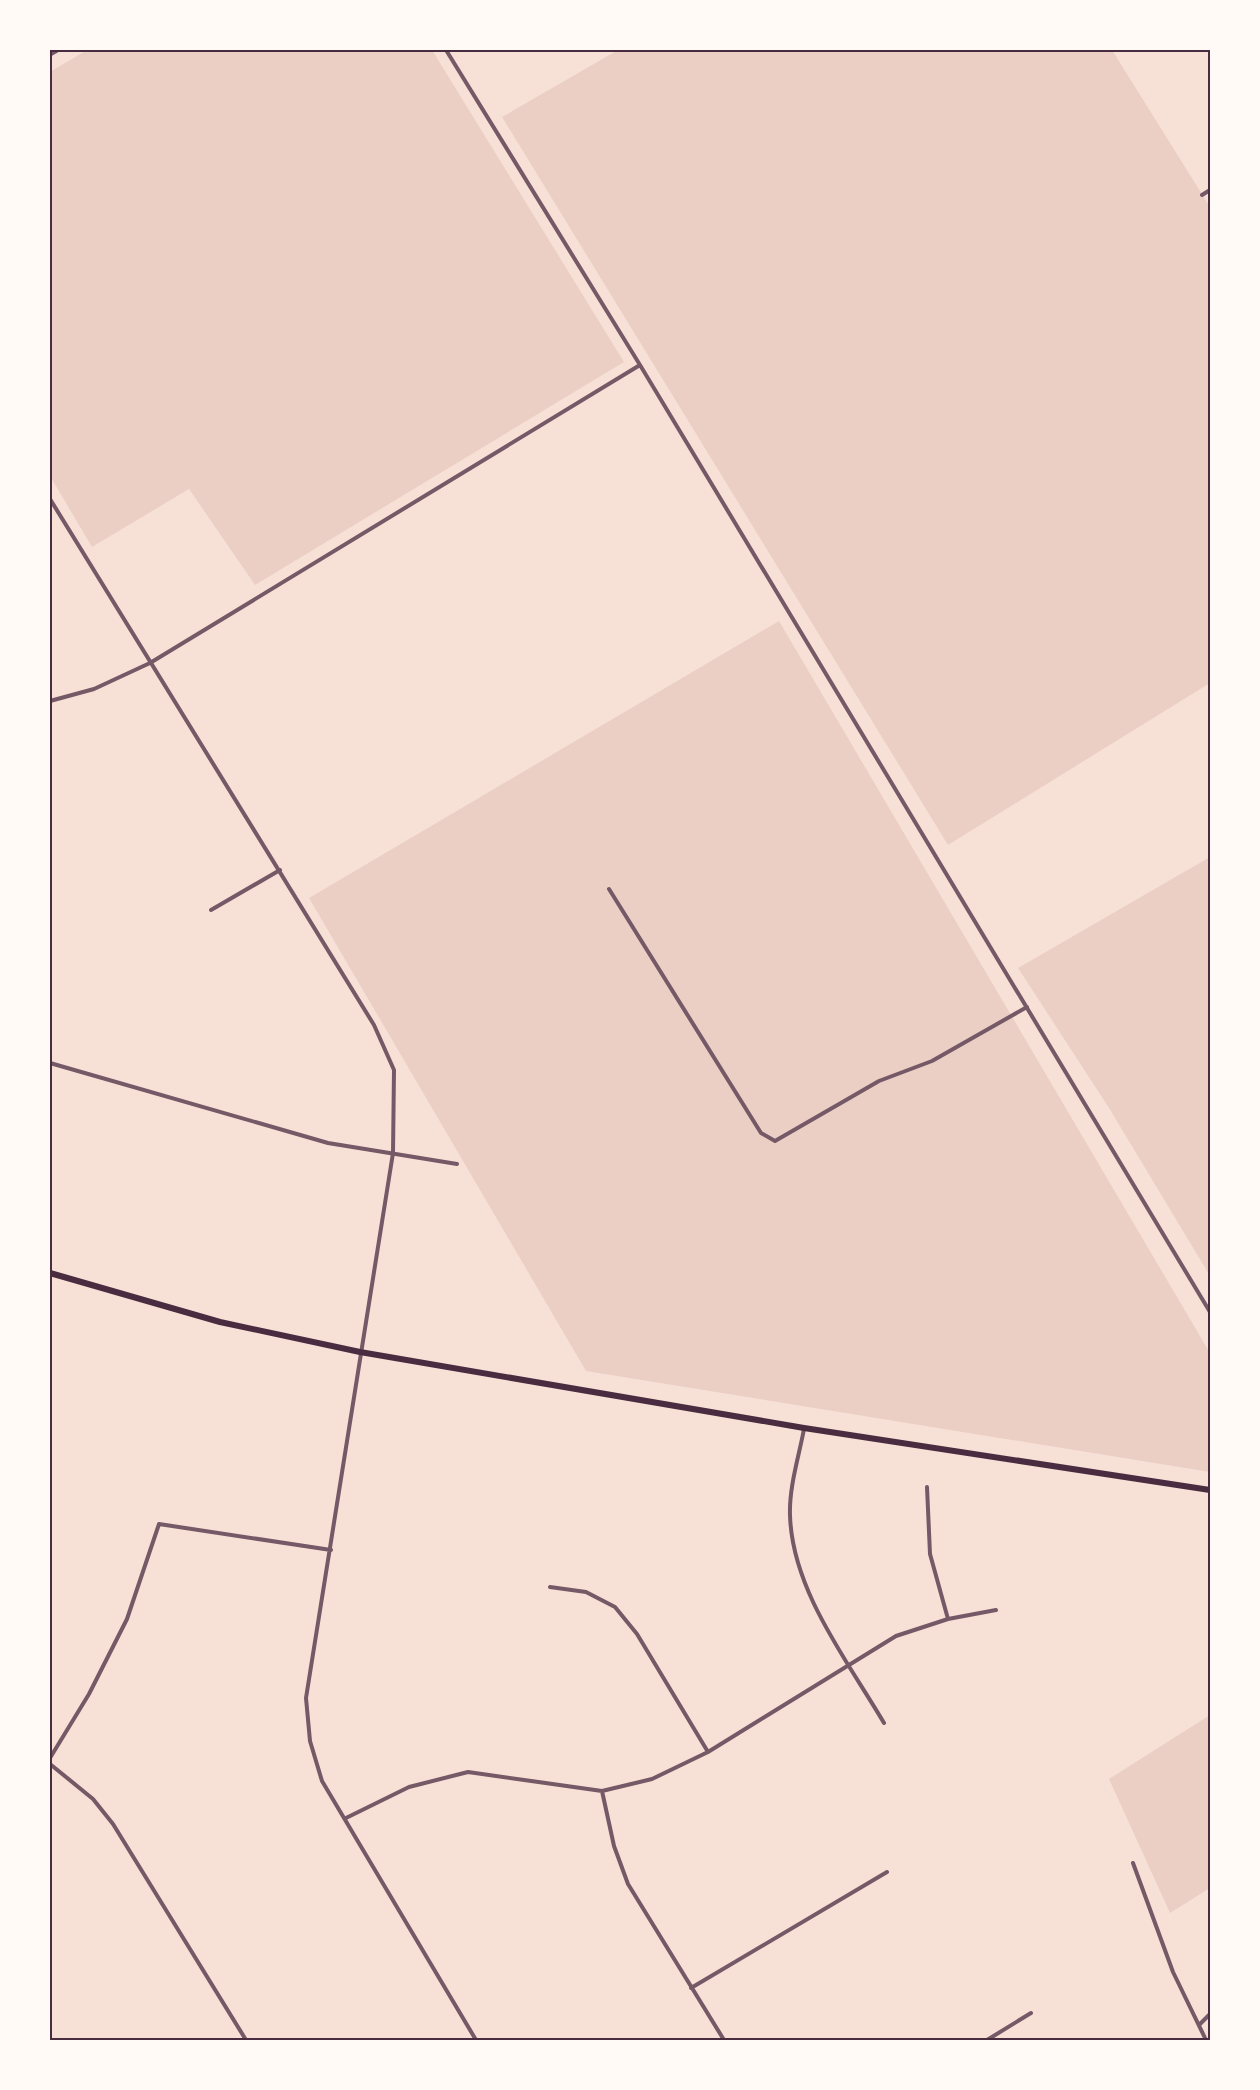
<svg xmlns="http://www.w3.org/2000/svg" width="1260" height="2090" font-family="Mulish,sans-serif">
  <style>
    .green { fill: #ebcfc5 }
    .lines { fill: none; stroke-linecap: round; stroke-linejoin: round }
    .minor { stroke: #755966; stroke-width: 4 }
    .tertiary { stroke: #755966; stroke-width: 5 }
    .secondary { stroke: #4a2c40; stroke-width: 6 }
    .neatline { fill: none; stroke: #4a2c40; stroke-width: 2 }
  </style>
  <rect width="100%" height="100%" fill="#f7e1d7"/>
  <path class="green" d="M87,50h345l192,312 -369,223 -66,-96 -97,58 -42,-71v-404z
    M618,50h494l98,157v476l-262,162 -446,-728z
    M779,621l431,732v119l-624,-101 -277,-473z
    M1210,857v419l-101,-168 -91,-140z
    M1210,1715v173l-40,25 -61,-134z"/>
  <g class="lines">
    <path class="minor" d="M446,50l194,315 570,947
      M1202,195l8,-5
      M50,499l324,526 20,45 -1,83 -87,545 4,43 12,40 154,259
      M50,701l44,-12 56,-26 490,-298
      M609,889l152,244 14,8 104,-60 53,-20 95,-54
      M211,910l69,-40
      M50,1063l278,80 129,21
      M804,1429c-5,27 -15,58 -14,86 2,75 57,145 94,208
      M927,1487l3,67 18,65
      M550,1587l36,5 29,15 22,27 71,118
      M50,1758l39,-64 38,-75 32,-95 172,26
      M50,1764l43,35 20,25 133,216
      M602,1791l12,55 14,38 96,156
      M346,1818l63,-31 59,-15 134,19 50,-12 56,-27 188,-116 52,-17 48,-9
      M1133,1863l40,109 33,68
      M691,1988l196,-116
      M1199,2025l11,-11
      M987,2040l44,-27"/>
    <path class="tertiary" d="M50,54l7,-4"/>
    <path class="secondary" d="M50,1273l170,49 140,30 444,76 406,62"/>
  </g>
  <rect width="1260" height="2090" fill="none" stroke="#fffaf5" stroke-width="102"/>
  <rect x="51" y="51" width="1158" height="1988" class="neatline"/>
</svg>
